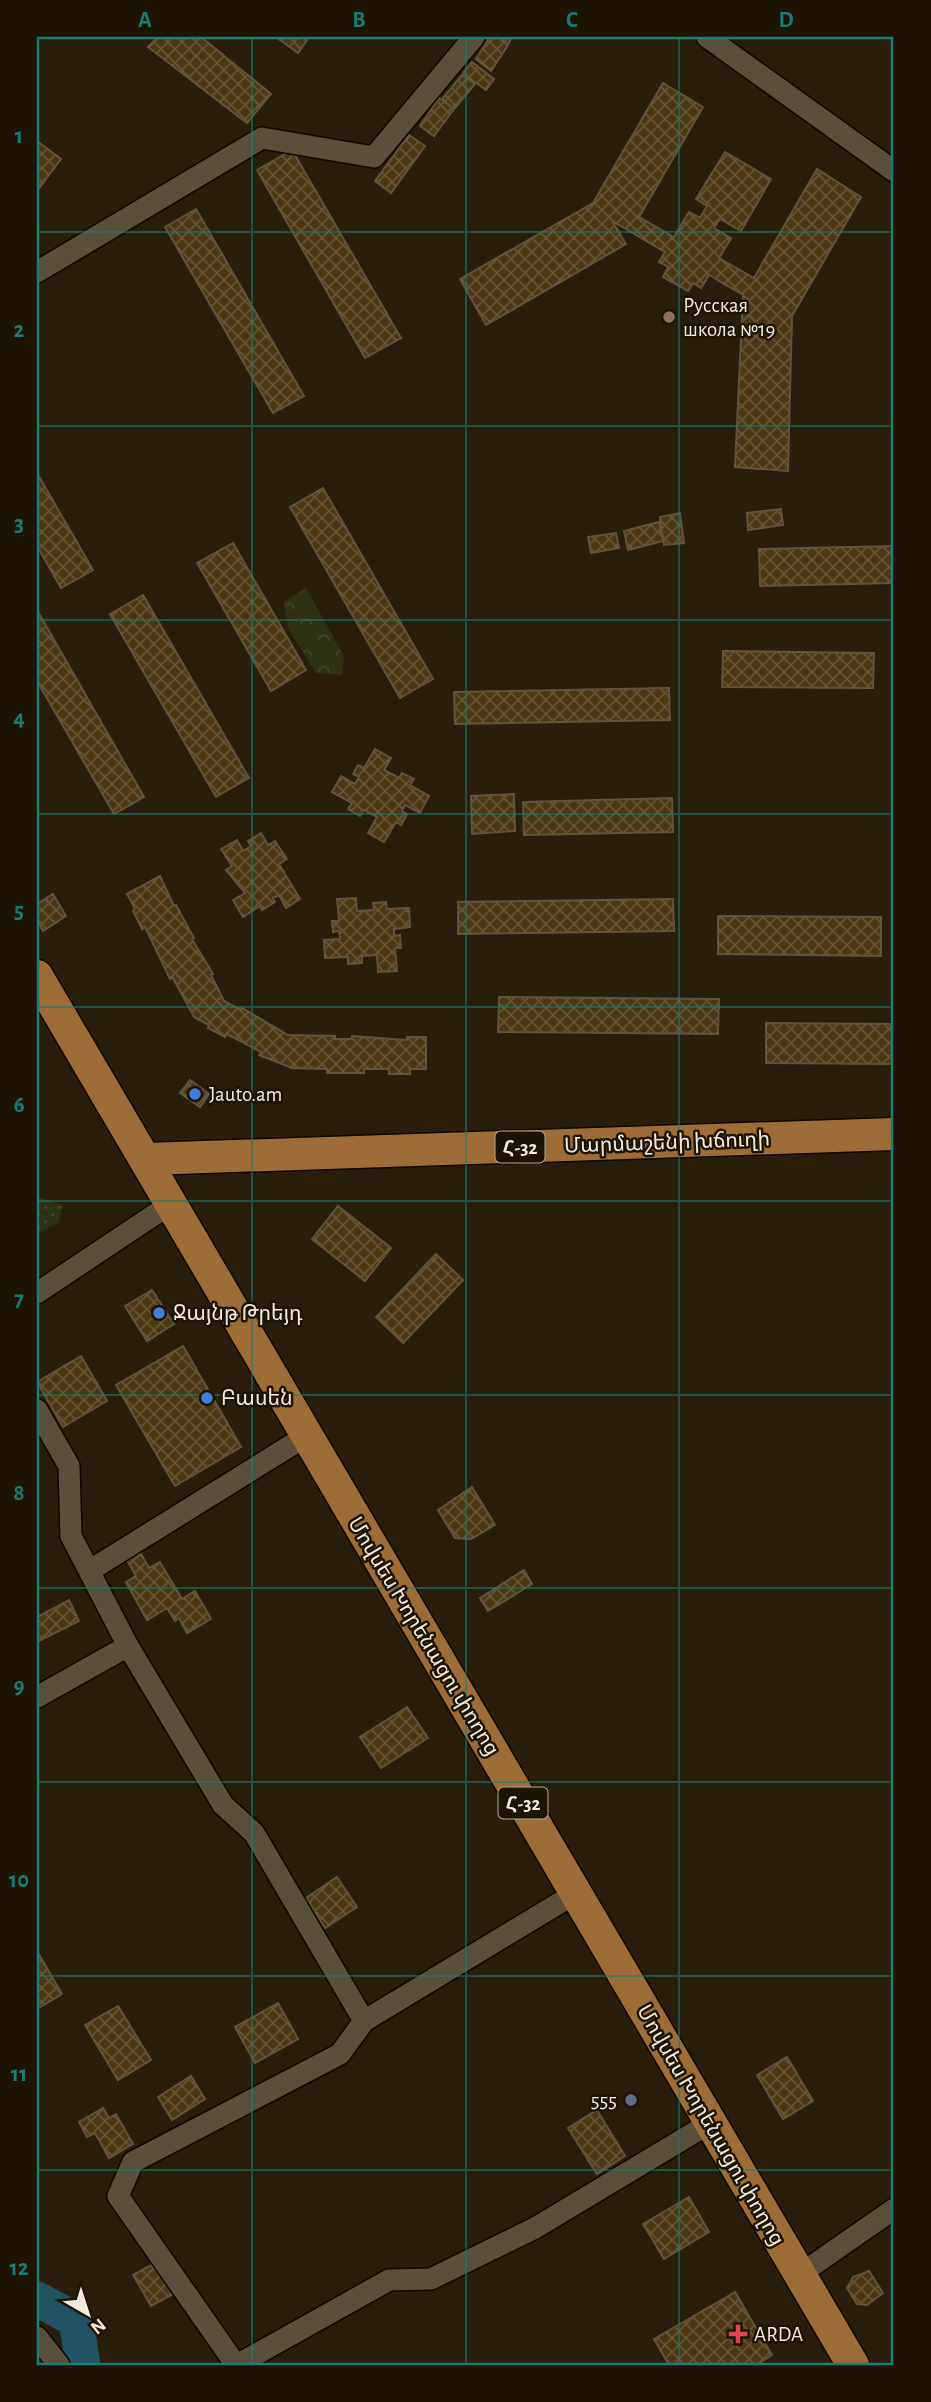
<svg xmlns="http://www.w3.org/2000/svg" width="931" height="2402" font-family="'Alegreya Sans','Noto Sans Armenian',sans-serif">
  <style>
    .grass { fill: url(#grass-dots) }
    .forest { fill: url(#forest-crowns) }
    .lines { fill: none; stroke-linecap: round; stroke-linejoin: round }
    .river { stroke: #205462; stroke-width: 35 }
    .building { fill: url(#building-cross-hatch); stroke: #605440; stroke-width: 2 }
    .street-casing { stroke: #100700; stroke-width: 24 }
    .primary-casing { stroke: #100700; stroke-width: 35 }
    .street { stroke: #5a4f3b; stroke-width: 21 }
    .primary { stroke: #9e6d37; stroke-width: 32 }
    .grid { fill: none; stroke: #1a7c74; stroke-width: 2; stroke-opacity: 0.55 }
    .education-dot { fill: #8d6e63; stroke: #1e1403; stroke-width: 2.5 }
    .shop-dot { fill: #3f7fe0; stroke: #1e1403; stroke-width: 2.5 }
    .service-dot { fill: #5c6f8a; stroke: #1e1403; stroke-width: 2.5 }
    .health-dot { fill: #e0444e; stroke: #1e1403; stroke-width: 2.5 }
    .labels { text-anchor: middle; stroke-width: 5; stroke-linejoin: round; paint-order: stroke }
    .shield { fill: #1e1403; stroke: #b2aa9d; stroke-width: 2 }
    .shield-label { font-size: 19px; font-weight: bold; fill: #f1eadf }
    .poi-label { font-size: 21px; fill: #f1eadf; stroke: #1e1403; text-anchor: start }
    .street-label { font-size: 21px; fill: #f1eadf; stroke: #1e1403 }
    .neatline { fill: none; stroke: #1a7c74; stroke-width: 2.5 }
    .grid-label { font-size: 23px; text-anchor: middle; font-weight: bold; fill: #1a7c74 }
  </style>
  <defs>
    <pattern id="grass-dots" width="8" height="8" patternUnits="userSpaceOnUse" patternTransform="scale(1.75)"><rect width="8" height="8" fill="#2c3213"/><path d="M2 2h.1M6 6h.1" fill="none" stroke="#41462a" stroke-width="1.8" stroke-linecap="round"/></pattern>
    <pattern id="forest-crowns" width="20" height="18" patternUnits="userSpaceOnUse" patternTransform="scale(1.75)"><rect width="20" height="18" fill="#2c3213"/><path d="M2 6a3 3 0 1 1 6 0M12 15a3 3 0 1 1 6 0" fill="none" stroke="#41462a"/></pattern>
    <pattern id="building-cross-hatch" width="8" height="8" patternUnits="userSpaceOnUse" patternTransform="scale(1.75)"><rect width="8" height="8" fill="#4c3813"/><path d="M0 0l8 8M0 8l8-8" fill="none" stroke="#665535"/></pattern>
  </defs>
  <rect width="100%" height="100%" fill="#281e0b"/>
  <path class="grass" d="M37,1196l26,10 -5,17 -21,11z"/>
  <path class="forest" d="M306,588l38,68 -2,19 -26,-2 -28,-45 -4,-26z"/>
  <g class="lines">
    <path class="river" d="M37,2299l39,21 7,45"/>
  </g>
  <path class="building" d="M158,37h43l70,57 -24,29 -99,-76z
    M276,37h33l-11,16z
    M490,37h7l11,8 -17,26 -15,-12z
    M499,37h13l-4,8z
    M472,62l22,17 -8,11 -23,-17z
    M462,75l13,9 -21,25 -12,-10z
    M663,83l40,24 -64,110 35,20 15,-25 11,6 7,-12 -11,-7 29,-47 46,27 -30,52 -21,-12 -6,9 17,10 -12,20 35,20 63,-109 44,28 -69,119 -4,155 -53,-4 8,-172 -34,-20 -8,13 -8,-5 -5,8 -25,-14 5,-10 -9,-5 6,-10 -53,-31 14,23 -140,81 -26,-46 133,-76z
    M439,98l15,11 -20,27 -14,-10z
    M409,135l16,11 -34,47 -16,-12z
    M37,141l24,18 -24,32z
    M292,150l109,188 -36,20 -108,-188z
    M196,209l108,187 -31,17 -108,-186z
    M37,473l56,97 -32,18 -24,-42z
    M323,488l110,191 -33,19 -110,-191z
    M781,509l2,16 -35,5 -1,-17z
    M680,513l4,30 -20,2 -4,-28z
    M659,522l4,19 -35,9 -4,-19z
    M616,533l3,15 -28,5 -3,-16z
    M233,543l73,127 -35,21 -74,-128z
    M894,546v37l-134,3 -1,-37z
    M143,595l106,183 -33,19 -106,-183z
    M37,610l107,187 -30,17 -77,-133z
    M723,651l151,2 -1,35 -151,-1z
    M669,688l1,32 -215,4 -1,-32z
    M375,749l16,9 -7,12 15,8 3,-5 12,6 -4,6 19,11 -9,17 -15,-8 -3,6 5,3 -6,11 -5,-3 -12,20 -16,-9 9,-16 -13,-7 -4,6 -12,-7 4,-6 -20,-11 9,-16 14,8 4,-7 -6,-3 5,-9 6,3z
    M514,794l1,37 -43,3 -1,-38z
    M672,798l1,34 -149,3 -1,-33z
    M261,833l7,12 7,-4 12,18 -8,5 21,35 -14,9 -7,-13 -6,3 2,4 -13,8 -2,-4 -17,11 -10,-17 12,-7 -19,-23 6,-4 -11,-17 16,-9 6,11 8,-5 -3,-5z
    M160,876l14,30 2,-1 18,33 -2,1 21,35 -2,1 13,26 17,9 1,-2 46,27 47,1v3h17v-3l55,4v-3h19v32h-16v5h-21v-5h-25v4h-37v-4l-35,-1 -33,-13 2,-3 -34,-18 -2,3 -17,-9 1,-3 -15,-8 -21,-39 -3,1 -25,-52 -3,2 -9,-18 2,-2 -8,-15z
    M53,894l13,22 -23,15 -6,-11v-16z
    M356,898l1,13 17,-1 -1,-7 13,-1 1,7 22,-1 1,19 -16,2v7l6,-1 1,13h-6l2,23 -19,1 -1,-17 -15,1v7l-14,1v-7l-23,1 -1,-18 16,-1 -1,-8 -6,1 -1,-11h7l-2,-22z
    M673,899l1,32 -216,3v-32z
    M718,916l163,1v39l-163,-2z
    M499,997l220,2 -1,35 -220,-2z
    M766,1023l128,1v40l-128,-1z
    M190,1080l19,14 -9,13 -20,-14z
    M338,1206l53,42 -26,33 -53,-42z
    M436,1254l27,26 -60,63 -27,-26z
    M152,1290l22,34 -27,17 -22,-35z
    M183,1346l58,101 -66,39 -59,-101z
    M81,1356l26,45 -44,26 -26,-45z
    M472,1487l23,38 -24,14 -16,-1 -17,-28z
    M140,1552l9,16 11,-6 22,37 13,-8 16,28 -24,14 -8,-15 -4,3 -8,-13 -20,12 -21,-38 10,-6 -9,-16z
    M524,1570l8,14 -44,27 -8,-13z
    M69,1600l10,21 -42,21v-25z
    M407,1707l21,31 -47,30 -21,-31z
    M337,1877l20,30 -32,21 -19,-30z
    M37,1951l25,43 -25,15z
    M278,2003l20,36 -43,24 -20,-36z
    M118,2006l33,54 -33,20 -33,-55z
    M787,2057l26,44 -30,18 -26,-44z
    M191,2076l14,23 -33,21 -14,-23z
    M103,2108l6,10 7,-4 17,30 -24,14 -14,-25 -8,4 -8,-15z
    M597,2110l28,46 -28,18 -29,-46z
    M689,2197l20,35 -45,27 -21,-35z
    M155,2263l18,31 -22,12 -18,-31z
    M869,2271l14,22 -16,12 -10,-1 -10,-16 6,-11z
    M735,2292l37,63 -16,10h-87l-15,-26z"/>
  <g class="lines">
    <defs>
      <path id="street" d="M707,37l187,134
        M37,272l225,-134 112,19 100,-120
        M37,1293l135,-90
        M37,1410l32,56 2,70 57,110 95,159 31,28 110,188
        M89,1571l217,-135
        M37,1697l91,-51
        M799,2275l95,-66
        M37,2337l22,28
        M236,2365l-118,-169 15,-34 207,-108 24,-33 212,-128
        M237,2365l152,-85 42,-1 104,-51 175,-105"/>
      <path id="primary" d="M37,976l816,1389
        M146,1159l748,-25"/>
    </defs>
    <use href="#street" class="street-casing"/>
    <use href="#primary" class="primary-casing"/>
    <use href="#street" class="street"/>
    <use href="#primary" class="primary"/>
  </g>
  <path class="grid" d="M252,37v2328M466,37v2328M679,37v2328M37,232h857M37,426h857M37,620h857M37,814h857M37,1007h857M37,1201h857M37,1395h857M37,1588h857M37,1782h857M37,1976h857M37,2170h857"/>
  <circle class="education-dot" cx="669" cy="317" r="7"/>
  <g class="shop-dot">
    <circle cx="195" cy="1094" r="7"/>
    <circle cx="159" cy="1313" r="7"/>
    <circle cx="207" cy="1398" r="7"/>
  </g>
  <circle class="service-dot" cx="631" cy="2100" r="7"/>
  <path class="health-dot" d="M734.5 2323.5h7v7h7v7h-7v7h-7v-7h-7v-7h7z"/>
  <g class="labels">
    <g class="shield">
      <rect x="495.5" y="1131.5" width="49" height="31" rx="5"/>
      <rect x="498.5" y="1787.5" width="49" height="31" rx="5"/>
    </g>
    <g class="shield-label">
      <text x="520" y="1154">Հ-32</text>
      <text x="523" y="1810">Հ-32</text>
    </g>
    <g class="poi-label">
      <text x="683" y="312">Русская<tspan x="683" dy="24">школа №19</tspan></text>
      <text x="209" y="1101">Jauto.am</text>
      <text x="173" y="1320">Ջայնթ Թրեյդ</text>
      <text x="221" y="1405">Բասեն</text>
      <text x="617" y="2107" text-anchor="end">555</text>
      <text x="754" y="2341">ARDA</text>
    </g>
    <g class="street-label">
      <text transform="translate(667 1142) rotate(-2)" y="7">Մարմաշենի խճուղի</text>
      <text transform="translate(424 1636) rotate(59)" y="7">Մովսես Խորենացու փողոց</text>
      <text transform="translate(711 2125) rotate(60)" y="7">Մովսես Խորենացու փողոց</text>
    </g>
  </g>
  <rect width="931" height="2402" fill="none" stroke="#1e1403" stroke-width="77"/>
  <g transform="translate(88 2314) rotate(141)" stroke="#1e1403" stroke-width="5" paint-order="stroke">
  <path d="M0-5L12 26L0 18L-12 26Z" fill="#f1eadf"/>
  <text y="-10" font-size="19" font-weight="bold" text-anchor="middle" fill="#f1eadf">N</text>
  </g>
  <rect x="38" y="38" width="854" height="2326" class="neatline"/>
  <g class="grid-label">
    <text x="145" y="27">A</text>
    <text x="359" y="27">B</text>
    <text x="572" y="27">C</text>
    <text x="786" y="27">D</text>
    <text x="19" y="143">1</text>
    <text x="19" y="337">2</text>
    <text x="19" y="531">3</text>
    <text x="19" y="725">4</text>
    <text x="19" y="918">5</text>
    <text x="19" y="1112">6</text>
    <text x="19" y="1306">7</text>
    <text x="19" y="1500">8</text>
    <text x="19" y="1693">9</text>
    <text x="19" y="1887">10</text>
    <text x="19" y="2081">11</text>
    <text x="19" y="2275">12</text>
  </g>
</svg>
